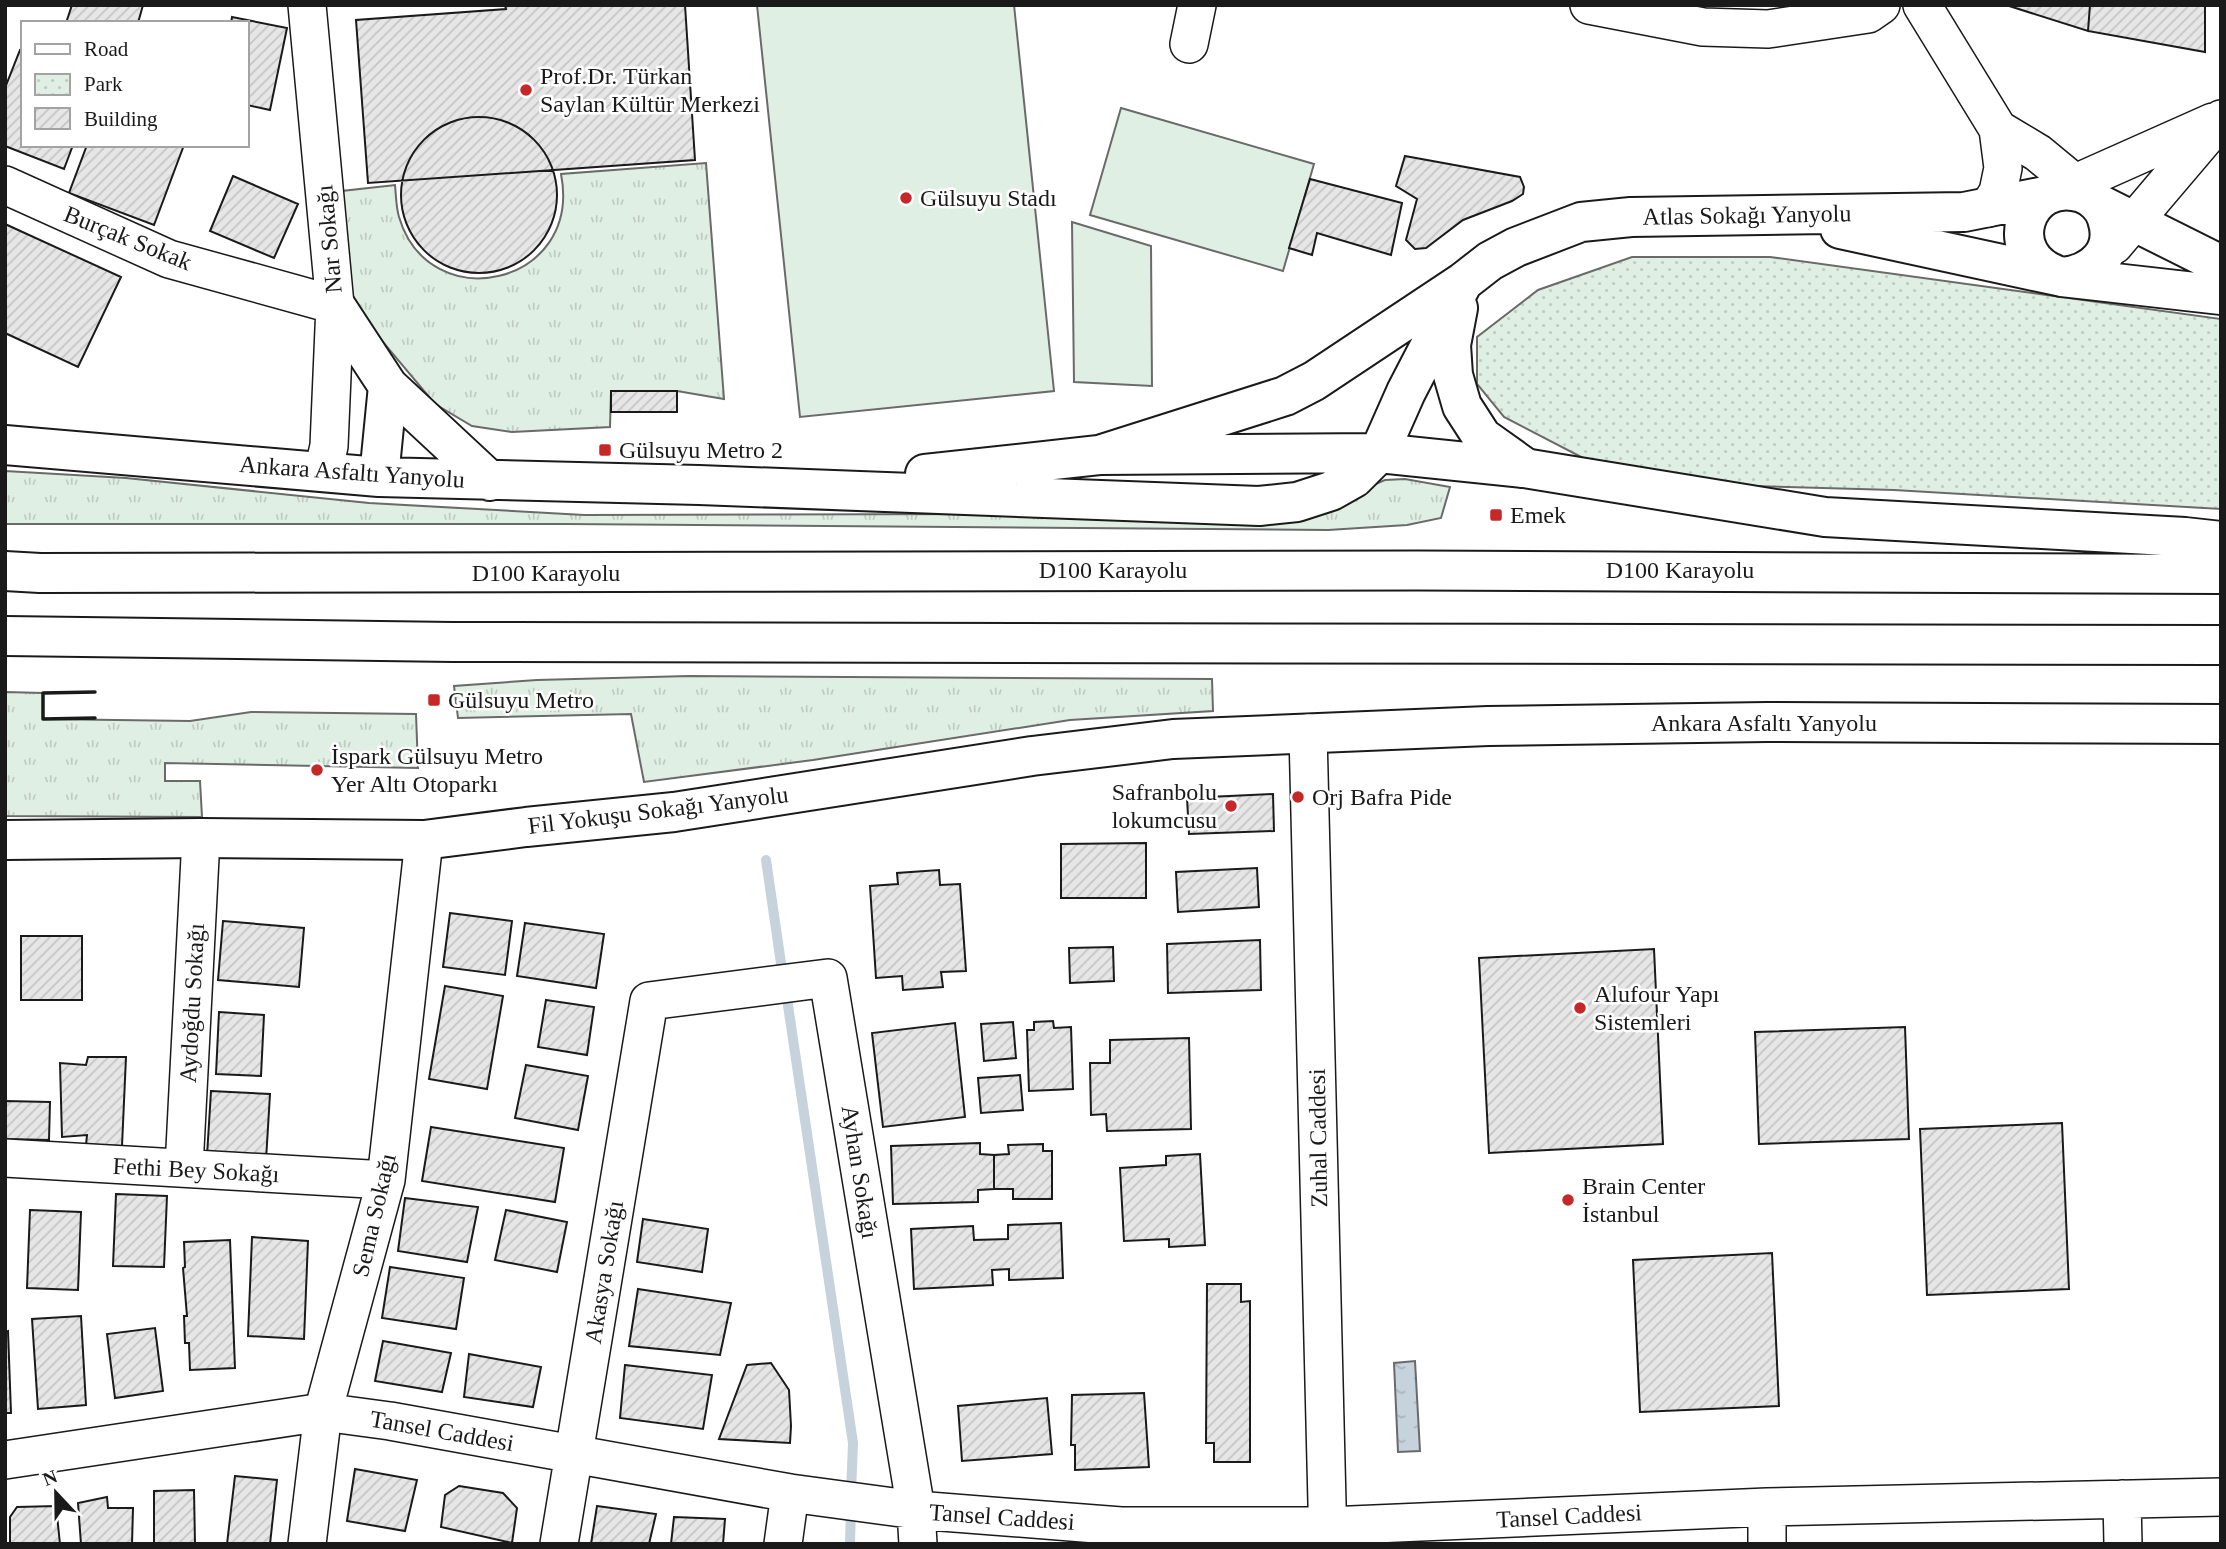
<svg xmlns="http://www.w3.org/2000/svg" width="2226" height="1549" font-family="'Times New Roman',serif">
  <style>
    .grass { fill: url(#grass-tufts); stroke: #6a6a6a; stroke-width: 2 }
    .park { fill: url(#park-dots); stroke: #6a6a6a; stroke-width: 2 }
    .pitch { fill: #e0efe3; stroke: #6a6a6a; stroke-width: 2 }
    .water { fill: url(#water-ripples); stroke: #6a6a6a; stroke-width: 2 }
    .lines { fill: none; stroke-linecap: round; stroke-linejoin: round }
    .stream { stroke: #c6d2dc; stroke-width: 10 }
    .building { fill: url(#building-hatch); stroke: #1a1a1a; stroke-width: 2 }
    .minor-casing { stroke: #1a1a1a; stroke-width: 40 }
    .major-casing { stroke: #1a1a1a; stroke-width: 42 }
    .highway-casing { stroke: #1a1a1a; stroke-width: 42 }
    .minor { stroke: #fff; stroke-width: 37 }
    .major { stroke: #fff; stroke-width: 38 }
    .highway { stroke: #fff; stroke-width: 38 }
    .wall { stroke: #1a1a1a; stroke-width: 3.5 }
    .poi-dot { fill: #c62828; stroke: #fff; stroke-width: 2.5 }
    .labels { text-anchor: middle; stroke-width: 5; stroke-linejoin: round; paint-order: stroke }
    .poi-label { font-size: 24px; fill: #1a1a1a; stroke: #fff; text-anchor: start }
    .street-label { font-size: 24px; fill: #1a1a1a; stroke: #fff }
  </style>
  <defs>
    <pattern id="grass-tufts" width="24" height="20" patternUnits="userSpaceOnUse" patternTransform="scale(1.75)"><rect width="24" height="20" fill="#e0efe3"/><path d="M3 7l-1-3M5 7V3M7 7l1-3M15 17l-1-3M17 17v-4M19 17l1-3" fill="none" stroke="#c0ccc2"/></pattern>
    <pattern id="park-dots" width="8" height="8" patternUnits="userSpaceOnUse" patternTransform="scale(1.75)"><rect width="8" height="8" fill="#e0efe3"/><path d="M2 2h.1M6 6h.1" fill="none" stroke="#c0ccc2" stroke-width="1.8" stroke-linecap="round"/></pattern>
    <pattern id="water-ripples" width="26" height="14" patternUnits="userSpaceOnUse" patternTransform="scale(1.75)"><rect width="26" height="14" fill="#c6d2dc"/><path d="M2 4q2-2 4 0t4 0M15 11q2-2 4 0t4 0" fill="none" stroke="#aab4bc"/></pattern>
    <pattern id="building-hatch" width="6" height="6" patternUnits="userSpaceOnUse" patternTransform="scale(1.75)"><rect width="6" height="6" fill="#e6e6e6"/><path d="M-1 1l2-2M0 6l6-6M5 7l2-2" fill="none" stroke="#c5c5c5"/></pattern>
  </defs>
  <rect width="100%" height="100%" fill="#fff"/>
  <path class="grass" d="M706,163l18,236 -47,-8h-66l-1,36 -98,5 -40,-6 -37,-22 -74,-88 -13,-30 -6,-95 53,-6c1,10 1,22 4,32 30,102 184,69 162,-43z
    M5,471l121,7 243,25 215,12 416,-1 337,-14 48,-20 20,-1 45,8 -9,31 -34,7 -79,5 -762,-6h-561z
    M689,676l523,3 1,32 -143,9 -257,40 -169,22 -13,-68 -173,4 -4,-32 83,-6z
    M5,692l38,1v26l147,2 61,-9 165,2 2,54 -253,-5v18h35l2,36 -197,-1z"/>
  <path class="park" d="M1632,257h138l451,62v190l-327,-19 -143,-4 -166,-27 -81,-42 -27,-33v-47l61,-47z"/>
  <path class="pitch" d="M757,5h257l40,386 -254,26z
    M1121,108l193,56 -31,107 -193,-56z
    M1072,222l79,24 1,140 -78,-4z"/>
  <path class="water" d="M1415,1361l5,90 -22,1 -4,-89z"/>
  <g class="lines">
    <path class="stream" d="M766,860l17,117
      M786,992l67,451 -2,50
      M850,1544l1,-36"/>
  </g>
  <path class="building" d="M72,5h71l-5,18h-72z
    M505,5h180l10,155 -327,23 -12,-163 150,-11z
    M2006,5h84l-2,26z
    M2090,5h115v47l-117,-21z
    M232,17l55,11 -17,82 -23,-5v-82h-16z
    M20,50l3,1v94h50l-9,24 -59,-23v-58z
    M401 195a78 78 0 1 1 156 0a78 78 0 1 1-156 0Z
    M87,145h97l-30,80 -85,-32z
    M1405,156l115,21 4,10 -1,7 -11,7 -49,19 -37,28 -11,1 -9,-9 11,-41 -21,-13z
    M233,176l65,28 -24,54 -64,-27z
    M1310,179l92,24 -11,52 -74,-22 -5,22 -23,-7z
    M5,224l116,53 -43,90 -73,-34z
    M611,391h66v21h-66z
    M1273,794l1,37 -85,3 -2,-36z
    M1146,843v55h-85v-54z
    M1257,868l2,39 -81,5 -2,-40z
    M939,870l1,15 20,-1 6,87 -25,1 2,15 -40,3 -1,-14 -26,2 -6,-92 28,-2 -1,-11z
    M450,913l62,8 -7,54 -62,-8z
    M223,921l81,7 -5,59 -81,-7z
    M525,923l79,11 -8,54 -79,-12z
    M21,936h61v64h-61z
    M1260,940l1,50 -93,3 -1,-49z
    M1113,947l1,34 -44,2 -1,-35z
    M1654,949l9,195 -174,9 -10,-195z
    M445,986l58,10 -16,93 -58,-10z
    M546,1000l48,7 -7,48 -49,-8z
    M219,1012l45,3 -3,61 -45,-2z
    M1053,1021l1,7 17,-1 2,62 -44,2 -2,-61h7v-8z
    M1013,1022l3,36 -32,3 -3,-37z
    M955,1023l10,94 -82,10 -11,-94z
    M1905,1027l4,112 -150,5 -4,-112z
    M1189,1038l2,91 -84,2 -1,-17 -15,1 -1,-52h20v-23z
    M88,1057h38l-4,89 -36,-1 1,-10 -25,2 -2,-74 26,2z
    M526,1065l62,11 -10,54 -63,-12z
    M1020,1075l3,35 -42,3 -3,-35z
    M211,1091l59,3 -4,66 -59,-4z
    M5,1101l45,1 -1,38 -44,-1z
    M2062,1123l7,166 -142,6 -7,-166z
    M431,1127l133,21 -9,54 -133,-21z
    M980,1143v11l14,1v34l-16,1v12l-85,2 -2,-58z
    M1043,1144v7h9v48h-39v-10h-19v-34l15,-1 -1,-9z
    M1200,1154l5,91 -36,2v-8l-45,2 -4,-73 46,-3v-9z
    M116,1194l51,2 -3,71 -51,-1z
    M405,1198l73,9 -11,55 -69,-11z
    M30,1210l51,2 -3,78 -51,-2z
    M506,1210l61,12 -10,50 -62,-12z
    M643,1219l65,10 -6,43 -65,-10z
    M1061,1223l2,55 -54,2v-11l-17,1 1,15 -79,4 -3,-60 62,-3 1,14 34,-1v-14z
    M252,1237l56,4 -4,98 -56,-3z
    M230,1240l5,128 -45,2 -1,-27h-4l-1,-27h3l-4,-48 2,-1 -1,-25z
    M1772,1253l7,153 -139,6 -7,-152z
    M390,1267l74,11 -8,51 -74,-11z
    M1207,1284h34v18l9,-1v161h-36v-19h-8z
    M638,1289l93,14 -11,52 -91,-9z
    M81,1316l5,89 -48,4 -6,-90z
    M155,1328l8,63 -48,7 -8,-64z
    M8,1331l3,82h-6v-81z
    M383,1341l68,12 -9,39 -67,-11z
    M469,1354l72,13 -8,40 -69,-10z
    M771,1363l18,27 2,36 -1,17 -71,-4 28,-74z
    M625,1365l87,10 -9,54 -83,-11z
    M1144,1393l5,74 -74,3v-25h-4l1,-50z
    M1047,1398l5,56 -90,7 -4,-55z
    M355,1469l62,11 -12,51 -58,-10z
    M235,1476l42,4 -7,64h-43z
    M459,1486l44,7 14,15 -5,35 -71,-16 4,-32z
    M194,1490l1,54h-41v-53z
    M107,1497l1,11h25l-1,36h-51l-3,-41z
    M56,1506l4,38h-50v-27l7,-10z
    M597,1506l59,8 -7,30h-58z
    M674,1517l51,2 -2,25h-52z"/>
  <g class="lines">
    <defs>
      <path id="minor" d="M307,5l28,300 -6,141 -6,26
        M1589,5l114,22 65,2 100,-15 13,-9
        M1922,5l76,124 5,39 -5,24 -10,16
        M1189,44l8,-39
        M1998,129l40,24 52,43
        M5,185l164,74 166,46
        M2058,191l155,-69
        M2114,245l107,-126
        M1308,733l20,811
        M5,1158l381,22
        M184,1168l17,-330
        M5,1460l318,-48 67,9 400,72 126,17 205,16h207l439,-19 454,-10
        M2122,1499l1,45
        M1767,1507v37
        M307,1544l16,-132 63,-232 38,-340
        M559,1544l90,-543 179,-23 88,532 2,34
        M783,1544l7,-51"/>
      <path id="major" d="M2099,204l122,61
        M1840,229l222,48c31,-3 56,-25 45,-58 -3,-12 -14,-22 -25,-26 -57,-18 -86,65 -20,84l159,18
        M335,305l53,81 102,95
        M1458,308l-7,37 2,30 9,31 20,31 42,30
        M5,445l374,32 320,8 560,21 38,-4 34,-11 23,-13 25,-25 27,-61 57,-110
        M1099,455l186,-59 29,-15 149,-99 27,-21 26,-14 65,-25 50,-5 333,-5 81,-16
        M925,474l174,-19 280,-2 145,15
        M379,477l9,-91
        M5,840l196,-2 223,2 102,-13 148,-15 358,-56 141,-17 315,-13 279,-4 454,2"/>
      <path id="highway" d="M1524,468l301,49 360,20 36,4
        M5,571l35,2c727,0 1454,-6 2181,1
        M5,636l448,6 1768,3"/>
    </defs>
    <use href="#minor" class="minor-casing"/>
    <use href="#major" class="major-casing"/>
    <use href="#highway" class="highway-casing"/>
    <use href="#minor" class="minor"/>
    <use href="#major" class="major"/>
    <use href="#highway" class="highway"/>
    <path class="wall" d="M95,692l-52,1v26l52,-1"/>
  </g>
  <g class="poi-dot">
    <circle cx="526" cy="90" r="7"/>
    <circle cx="906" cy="198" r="7"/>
    <rect x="598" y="443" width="14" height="14" rx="3.5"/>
    <rect x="1489" y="508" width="14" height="14" rx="3.5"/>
    <rect x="427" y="693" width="14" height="14" rx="3.5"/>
    <circle cx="317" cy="770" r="7"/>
    <circle cx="1298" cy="797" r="7"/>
    <circle cx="1231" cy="806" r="7"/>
    <circle cx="1580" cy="1008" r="7"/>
    <circle cx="1568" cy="1200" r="7"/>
  </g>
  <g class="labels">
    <g class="poi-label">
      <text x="540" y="84">Prof.Dr. Türkan<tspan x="540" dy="28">Saylan Kültür Merkezi</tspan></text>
      <text x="920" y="206">Gülsuyu Stadı</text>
      <text x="619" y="458">Gülsuyu Metro 2</text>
      <text x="1510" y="523">Emek</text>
      <text x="448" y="708">Gülsuyu Metro</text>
      <text x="331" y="764">İspark Gülsuyu Metro<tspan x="331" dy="28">Yer Altı Otoparkı</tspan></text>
      <text x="1217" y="800" text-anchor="end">Safranbolu<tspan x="1217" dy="28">lokumcusu</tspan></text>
      <text x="1312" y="805">Orj Bafra Pide</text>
      <text x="1594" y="1002">Alufour Yapı<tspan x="1594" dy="28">Sistemleri</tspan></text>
      <text x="1582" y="1194">Brain Center<tspan x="1582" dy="28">İstanbul</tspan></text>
    </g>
    <g class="street-label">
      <text transform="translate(1747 215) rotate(-1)" y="8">Atlas Sokağı Yanyolu</text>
      <text transform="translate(128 238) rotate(22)" y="8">Burçak Sokak</text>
      <text transform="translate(329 239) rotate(-95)" y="8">Nar Sokağı</text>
      <text transform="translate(352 472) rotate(4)" y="8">Ankara Asfaltı Yanyolu</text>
      <text x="1113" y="578">D100 Karayolu</text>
      <text x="1680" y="578">D100 Karayolu</text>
      <text x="546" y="581">D100 Karayolu</text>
      <text x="1764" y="731">Ankara Asfaltı Yanyolu</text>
      <text transform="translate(658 810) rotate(-7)" y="8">Fil Yokuşu Sokağı Yanyolu</text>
      <text transform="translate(192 1003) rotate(-87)" y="8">Aydoğdu Sokağı</text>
      <text transform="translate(1318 1138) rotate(-91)" y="8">Zuhal Caddesi</text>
      <text transform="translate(196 1170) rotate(3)" y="8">Fethi Bey Sokağı</text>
      <text transform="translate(860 1172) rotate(81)" y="8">Ayhan Sokağı</text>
      <text transform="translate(374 1215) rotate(-77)" y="8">Sema Sokağı</text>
      <text transform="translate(604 1272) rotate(-81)" y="8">Akasya Sokağı</text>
      <text transform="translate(442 1431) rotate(10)" y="8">Tansel Caddesi</text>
      <text transform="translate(1569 1516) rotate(-3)" y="8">Tansel Caddesi</text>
      <text transform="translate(1002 1517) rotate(4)" y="8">Tansel Caddesi</text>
    </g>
  </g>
  <rect width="2226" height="1549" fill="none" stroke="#1a1a1a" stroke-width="14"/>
  <rect x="21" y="21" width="228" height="126" fill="#ffffff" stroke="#a3a3a3" stroke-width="2"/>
  <rect x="35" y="44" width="35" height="10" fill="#ffffff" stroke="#a3a3a3" stroke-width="2"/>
  <text x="84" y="56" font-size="21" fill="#1a1a1a">Road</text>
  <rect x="35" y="74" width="35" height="21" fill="url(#park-dots)" stroke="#a3a3a3" stroke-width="2"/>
  <text x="84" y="91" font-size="21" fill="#1a1a1a">Park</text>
  <rect x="35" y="108" width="35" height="21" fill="url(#building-hatch)" stroke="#a3a3a3" stroke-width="2"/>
  <text x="84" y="126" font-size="21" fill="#1a1a1a">Building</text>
  <g transform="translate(56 1493) rotate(338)" stroke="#ffffff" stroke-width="5" paint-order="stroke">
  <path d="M0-5L12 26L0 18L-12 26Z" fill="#1a1a1a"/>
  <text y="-10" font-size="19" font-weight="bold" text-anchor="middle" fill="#1a1a1a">N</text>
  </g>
</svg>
